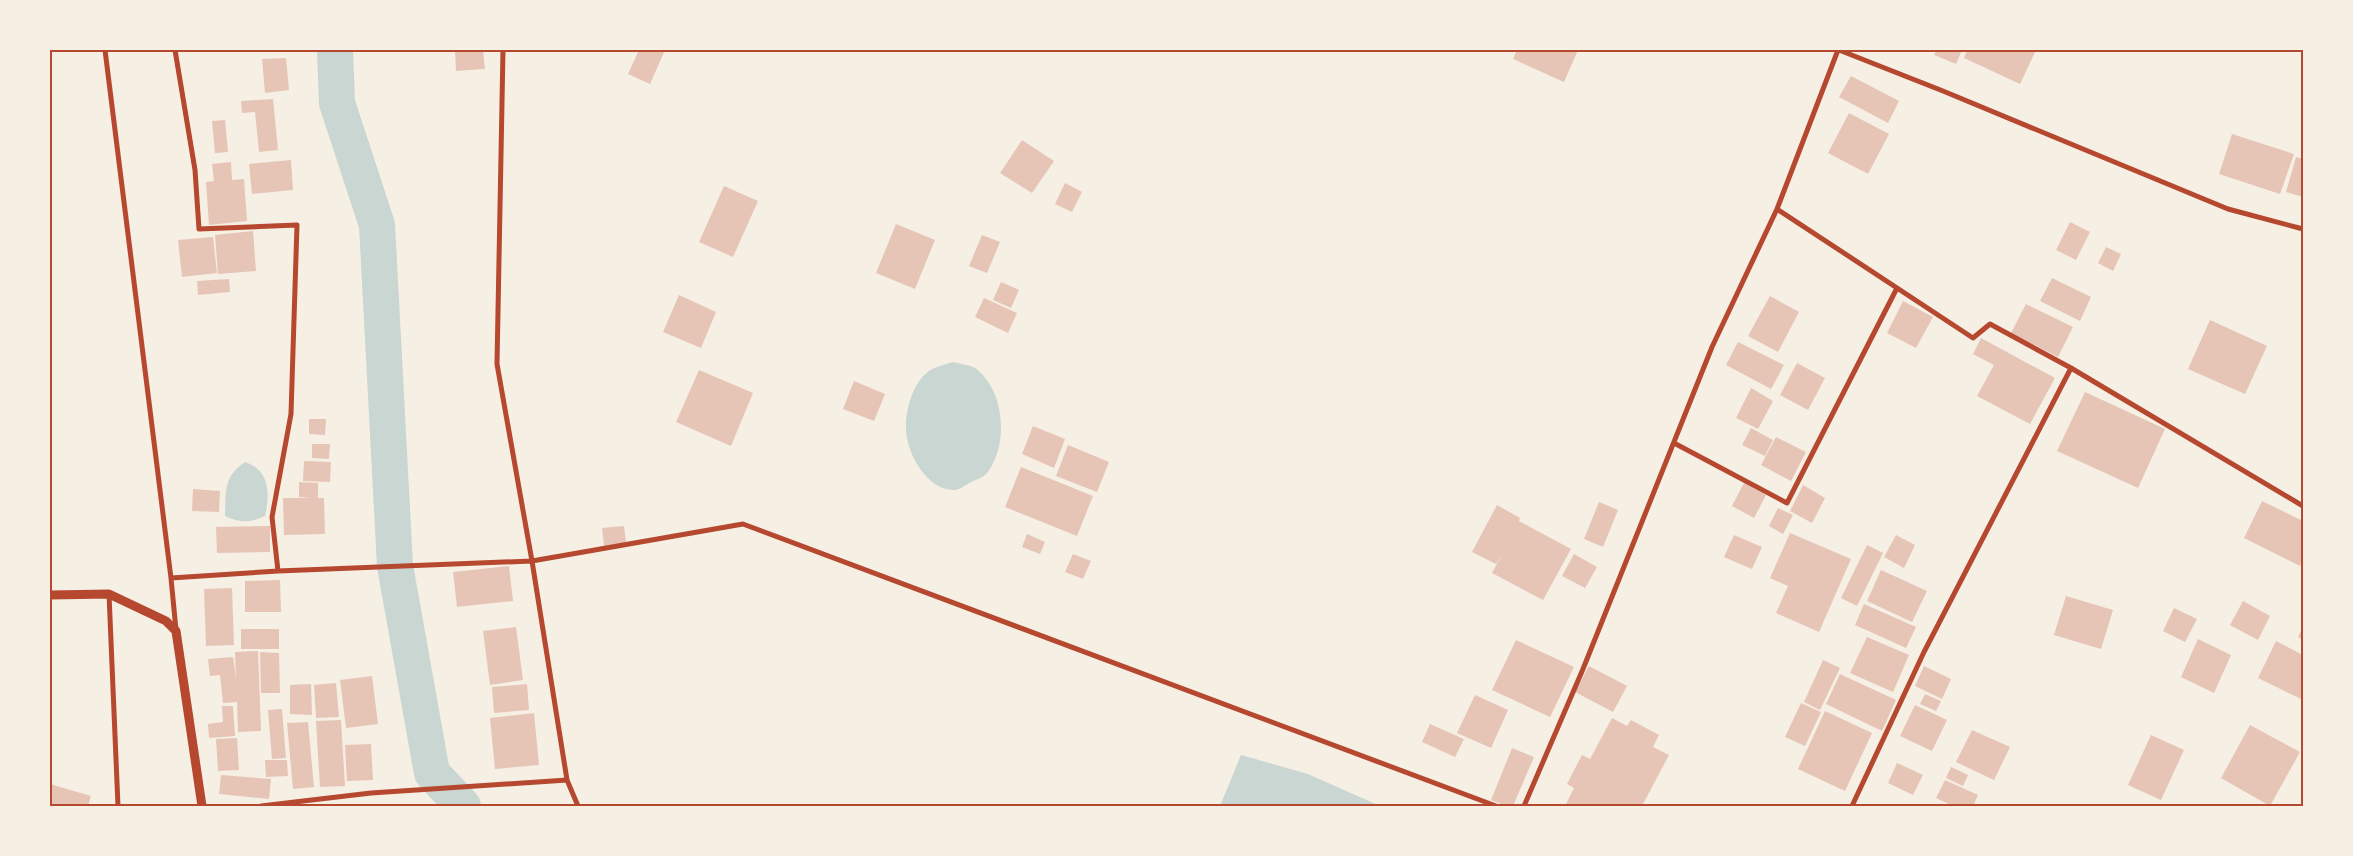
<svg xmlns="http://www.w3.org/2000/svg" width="2353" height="856" font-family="'Libre Baskerville',serif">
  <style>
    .water { fill: #c9d6d2 }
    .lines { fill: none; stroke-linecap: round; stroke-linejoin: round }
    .canal { stroke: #c9d6d2; stroke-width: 36 }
    .building { fill: #e6c5b7 }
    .minor { stroke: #b5482f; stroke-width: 5 }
    .tertiary { stroke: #b5482f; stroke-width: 9 }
    .neatline { fill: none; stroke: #b5482f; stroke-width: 2 }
  </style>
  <rect width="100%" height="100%" fill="#f6efe4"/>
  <path class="water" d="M953,362c7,2 17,3 22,6 30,22 34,77 12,105 -3,4 -11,7 -16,9 -5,3 -12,8 -17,8 -27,0 -47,-36 -48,-60 -1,-20 7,-50 26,-61 6,-3 15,-5 21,-7z
    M245,462c25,8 25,32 20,54 -16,7 -25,7 -40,0 1,-24 -2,-39 20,-54z
    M1241,755l67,19 72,32h-160z"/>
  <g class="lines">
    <path class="canal" d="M335,50l2,53 40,122 18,341 37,207 31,33"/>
  </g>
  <path class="building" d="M455,50h28l2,19 -29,2z
    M639,50h26l-15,34 -22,-10z
    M1517,50h61l-14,32 -51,-23z
    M1937,50h25l-6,14 -22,-9z
    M1967,50h69l-16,34 -56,-26z
    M286,58l3,32 -24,3 -3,-34z
    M1851,76l48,25 -11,22 -49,-26z
    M273,99l5,51 -19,2 -4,-40 -13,1 -1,-12z
    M1849,113l40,21 -21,40 -40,-21z
    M225,120l3,32 -13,1 -3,-32z
    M2232,134l62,20 -14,40 -61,-20z
    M1022,140l32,21 -22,32 -32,-20z
    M2296,157l7,2v38l-17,-5z
    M291,160l2,30 -41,4 -3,-30z
    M231,162l1,18 12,-1 3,42 -38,4 -3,-43 8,-1 -2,-17z
    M1065,183l17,9 -10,20 -17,-8z
    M724,186l34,15 -25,56 -34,-15z
    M2070,222l20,10 -14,28 -20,-10z
    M896,224l39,16 -20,49 -39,-16z
    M253,231l3,40 -38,3 -3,-39z
    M982,235l18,7 -13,31 -18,-7z
    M213,237l4,36 -35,4 -4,-37z
    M2106,247l15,7 -8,17 -15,-8z
    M2052,278l39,19 -11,24 -40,-20z
    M229,279l1,13 -32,3 -1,-14z
    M1001,282l18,8 -8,18 -18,-8z
    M679,295l37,17 -15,36 -38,-16z
    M1770,296l29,16 -21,40 -30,-16z
    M984,298l33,15 -9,20 -33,-16z
    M1903,301l30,16 -17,31 -29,-15z
    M2026,304l47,23 -15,30 -47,-24z
    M2210,320l57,26 -22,48 -57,-25z
    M1981,338l74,40 -25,46 -53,-28 17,-31 -21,-11z
    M1738,342l46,23 -13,24 -45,-24z
    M1797,363l28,15 -17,32 -28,-15z
    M699,370l54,23 -22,53 -55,-24z
    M854,381l31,13 -11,27 -31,-12z
    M1751,388l22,13 -15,28 -22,-11z
    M2085,392l80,37 -27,59 -81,-37z
    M309,419h17l-1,16 -16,-1z
    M1033,426l32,13 -11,29 -32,-14z
    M1751,428l22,12 -8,16 -23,-11z
    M1776,437l30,15 -15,29 -30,-16z
    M312,444h18l-1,15 -17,-1z
    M1068,445l41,17 -12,30 -41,-16z
    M304,461l27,1 -1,20 -27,-1z
    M1021,467l72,29 -16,40 -72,-29z
    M299,482l19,1v15h6l1,36 -41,1 -1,-37h27l-11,-1z
    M1744,483l22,12 -12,23 -22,-12z
    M1803,485l22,13 -13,25 -22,-12z
    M193,489l27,2 -1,21 -27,-1z
    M2262,501l41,20v38l-3,7 -56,-28z
    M1599,502l19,8 -15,37 -19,-8z
    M1497,505l23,13 -1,3 52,28 -28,51 -51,-27 11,-21 -7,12 -24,-12z
    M1778,508l15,7 -10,19 -14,-8z
    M270,526v26l-53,1 -1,-26z
    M624,526l2,17 -22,3 -2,-18z
    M1790,533l61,26 -32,73 -43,-19 12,-27 -18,-8z
    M1027,534l18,8 -5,12 -18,-7z
    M1734,535l28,12 -10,22 -28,-12z
    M1896,535l19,10 -11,23 -20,-11z
    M1867,545l16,8 -26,53 -16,-8z
    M1073,554l18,7 -8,18 -18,-7z
    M1574,554l23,13 -12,21 -23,-12z
    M509,566l4,35 -56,6 -4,-35z
    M1881,570l46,21 -15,31 -45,-21z
    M280,580l1,32h-36v-31z
    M232,588l2,57 -28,1 -2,-57z
    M2066,596l47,14 -12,39 -47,-14z
    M2243,601l27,15 -12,24 -28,-15z
    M1864,604l52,23 -10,21 -51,-23z
    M2174,608l23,11 -12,23 -22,-11z
    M516,627l7,53 -33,5 -7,-54z
    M2303,627v13l-5,-3z
    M241,629h38v20h-38z
    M1867,637l42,18 -16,37 -43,-19z
    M2198,639l33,16 -17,38 -33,-16z
    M1516,640l58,27 -24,50 -58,-27z
    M2276,641l27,14v45l-45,-22z
    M258,651l3,80 -23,1 -1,-30 -14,1 -3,-28 -10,1 -2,-17 25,-2 3,21 -1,-26z
    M260,652l19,1 1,40h-19z
    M1823,660l17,8 -20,42 -16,-8z
    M1589,666l38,20 -14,26 -38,-20z
    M1924,666l27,13 -9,20 -27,-13z
    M1840,674l56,26 -14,31 -56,-27z
    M372,676l6,48 -32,4 -6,-48z
    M336,683l3,34 -23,1 -2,-33z
    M311,684l1,31 -22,-1v-29z
    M527,684l2,26 -35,3 -2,-26z
    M1925,694l16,7 -5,10 -16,-7z
    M1475,695l33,15 -17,38 -34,-15z
    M1801,703l20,9 -16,34 -20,-9z
    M1915,705l32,15 -15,31 -32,-15z
    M222,706h11l2,30 -26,2 -1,-14 15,-2z
    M282,709l4,49 -14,1 -4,-49z
    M1825,711l47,22 -27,58 -47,-22z
    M534,713l5,52 -44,4 -5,-51z
    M1612,718l15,8 4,-6 28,15 -6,12 16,8 -27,51h-77l9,-18 -7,-4 15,-29 8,4z
    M341,720l4,66 -25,1 -4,-66z
    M308,722l6,65 -21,2 -6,-66z
    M1430,724l34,15 -9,18 -33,-15z
    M2250,725l50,27 -30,54 -49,-28z
    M1972,730l38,17 -16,33 -38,-18z
    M2151,735l33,15 -23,50 -33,-15z
    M237,738l2,32 -21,1 -2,-32z
    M371,744l2,36 -26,1 -2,-36z
    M1512,748l22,9 -21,49h-7l-15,-6z
    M265,760h22l1,16 -22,1z
    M1897,763l26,12 -10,20 -25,-12z
    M1951,767l17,8 -5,11 -17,-8z
    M221,775l50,4 -2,20 -50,-5z
    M1945,780l33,15 -5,11h-20l-17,-8z
    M50,784l41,12 -3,10h-38z"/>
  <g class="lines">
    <path class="minor" d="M105,50l66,528 5,52
      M175,50l20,120 4,59 98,-4 -6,189 -19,103 6,54
      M1839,50l104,41 285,118 75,20
      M1777,209l196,129 17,-14 81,44 232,138
      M1674,443l113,60 110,-215
      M171,578l107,-7 254,-10 211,-37 753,282
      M109,594l9,212
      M567,780l11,26
      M261,806l110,-13 196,-13 -35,-219 -35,-197 6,-314
      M1524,806l59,-137 129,-322 65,-138 61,-159
      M1852,806l72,-154 147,-284"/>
    <path class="tertiary" d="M50,595l59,-1 57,27 10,10 26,175"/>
  </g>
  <rect width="2353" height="856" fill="none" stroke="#f6efe4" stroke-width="102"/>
  <rect x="51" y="51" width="2251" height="754" class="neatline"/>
</svg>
